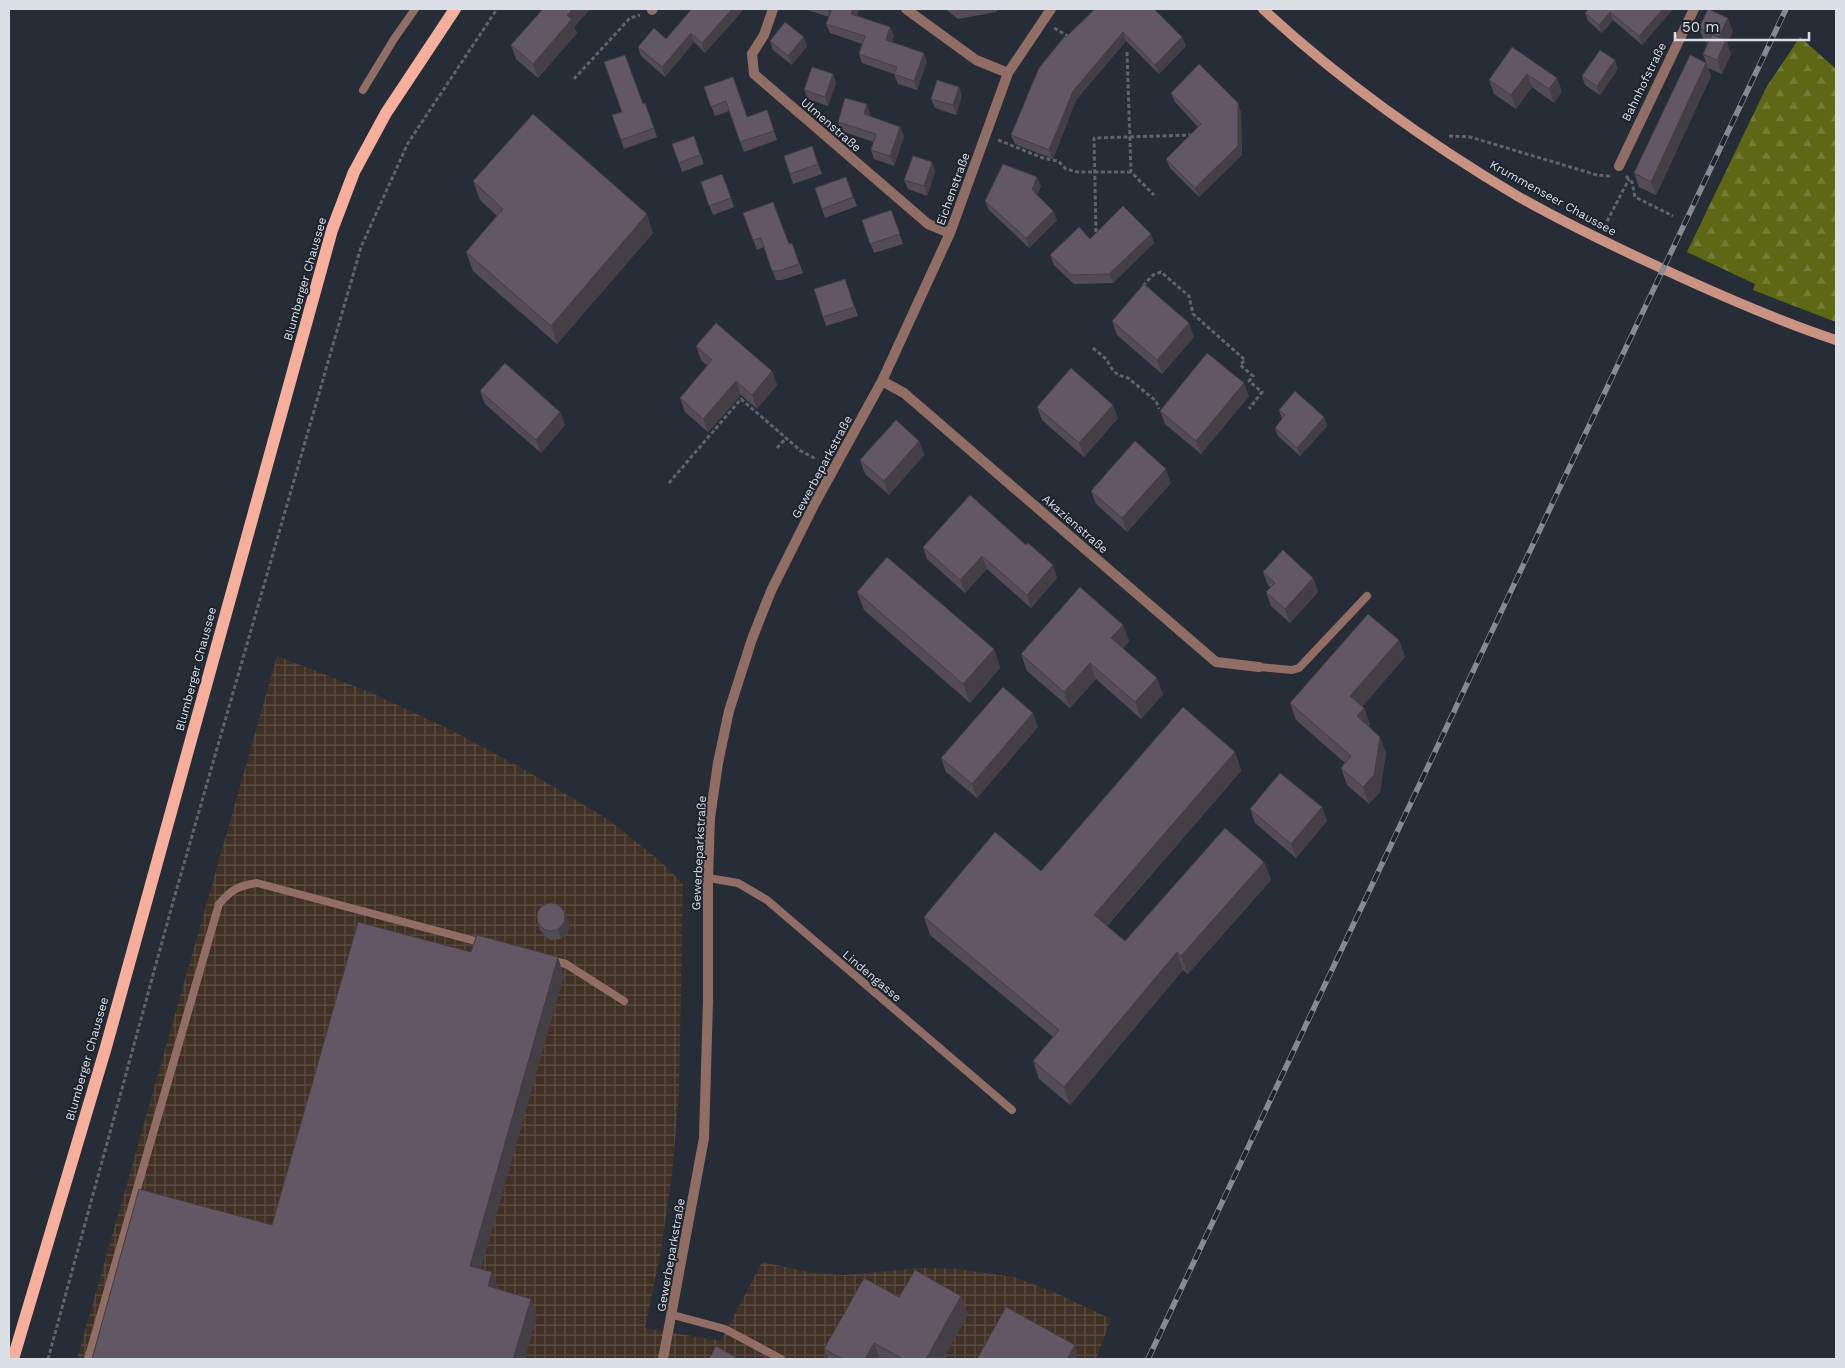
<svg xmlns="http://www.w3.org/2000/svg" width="1845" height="1368" font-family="'Work Sans',sans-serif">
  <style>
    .industrial { fill: url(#industrial-grid) }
    .forest { fill: url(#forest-firs) }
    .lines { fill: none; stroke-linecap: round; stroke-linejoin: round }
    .path { stroke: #5e636c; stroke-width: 3; stroke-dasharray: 4 2.5; stroke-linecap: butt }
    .service { stroke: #916e65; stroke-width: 8 }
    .minor { stroke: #916e65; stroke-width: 10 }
    .secondary { stroke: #c99384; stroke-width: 10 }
    .primary { stroke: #f5af9c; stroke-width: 12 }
    .rail-casing { stroke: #868b93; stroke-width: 5.5 }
    .rail { stroke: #1d242d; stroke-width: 4; stroke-dasharray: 11; stroke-linecap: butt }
    .wall { fill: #534c55 }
    .shaded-wall { fill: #443e45 }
    .building { fill: #615863; stroke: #443e45 }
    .labels { text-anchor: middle; stroke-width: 4; stroke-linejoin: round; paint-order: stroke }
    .street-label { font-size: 12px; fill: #dbdfe6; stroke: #1d242d }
  </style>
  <defs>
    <pattern id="industrial-grid" width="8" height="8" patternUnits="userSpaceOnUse" patternTransform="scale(1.25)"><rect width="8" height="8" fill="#403125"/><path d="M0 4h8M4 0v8" fill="none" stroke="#5b4e45"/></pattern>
    <pattern id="forest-firs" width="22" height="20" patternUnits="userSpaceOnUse" patternTransform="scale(1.25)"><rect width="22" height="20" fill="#5e6714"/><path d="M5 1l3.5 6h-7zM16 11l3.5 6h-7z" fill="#747c36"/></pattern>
  </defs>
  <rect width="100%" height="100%" fill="#272d37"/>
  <path class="industrial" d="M277,656l90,35 84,39 81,44 77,46 50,40 24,24 -4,210 -7,81 -12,81 -15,72 76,13 41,-79 47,10 34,3 79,-7 37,1 55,8 40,15 57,27 -15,40h-1019z"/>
  <path class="forest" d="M1800,37l36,32v253l-83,-32 2,-6 -68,-32 80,-166z"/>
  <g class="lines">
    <path class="path" d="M1054,28l14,8
      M1127,52l4,120 23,23
      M574,79l56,-61 10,-3
      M1449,136l21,1 127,38 12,1 2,-2
      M998,140l45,18 15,3 8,8 11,3h54
      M1626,176l6,6 3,15 38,19
      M1604,227l25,-48
      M1096,232l-2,-94 97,-3
      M1143,286l10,-11 8,-3 28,24 4,18 52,46 -5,5 13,11 -4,5 13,11 -13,17
      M1093,348l13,11 6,10 6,6 10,3 28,23 3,8
      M777,448l9,-10
      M669,483l72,-84 60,52 15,8
      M48,1359l125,-457 188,-655 47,-104 89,-134"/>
    <path class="service" d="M363,90l31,-51 21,-30
      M1259,667l33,3 7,-2 68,-72
      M708,878l30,5 29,17 245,210
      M550,960l16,4 58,37
      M673,1315l52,14 56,30
      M88,1359l131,-455c13,-15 19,-18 38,-21l226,60"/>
    <path class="minor" d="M773,9l-9,26 -12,19 2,20 174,150 22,9
      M906,9l70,51 32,13
      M652,10l1,-1
      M1619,166l75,-157
      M882,381l22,12 312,269 43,5
      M663,1359l41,-221 4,-137v-123l2,-60 8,-55 11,-52 23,-72 19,-48 44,-88 67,-122 68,-148 58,-160 43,-64"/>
    <path class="secondary" d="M1263,9c77,71 165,134 256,188 46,26 94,49 142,71 58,27 115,52 175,72"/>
    <path class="primary" d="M13,1359l93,-312 226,-817 22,-58 32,-59 69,-104"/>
    <defs>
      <path id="rail" d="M1148,1359l638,-1350"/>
    </defs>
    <use href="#rail" class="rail-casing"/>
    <use href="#rail" class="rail"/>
  </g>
  <path class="wall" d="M543,9h47l-16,18 3,6 -39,45 -22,-19 -5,-14z
    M692,9h52l-39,44 -11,-11 -29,35 -24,-21 -3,-9 28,-8z
    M804,9h55l-2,7 33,11 4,9 -2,6 35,20 -10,28 -19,-6 -4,-10 -32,-11 -3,-9 3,-10 -32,-11 -4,-9 3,-7z
    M945,9h53l-2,3 -38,7z
    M1095,9l87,28 4,9 -27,28 -33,-33 -50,59 -23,59 -38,-15 -4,-9 55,-98z
    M1673,9l-31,36 -29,-25 -11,13 -14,-12 -3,-8z
    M1699,28l34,4 -6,11 4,11 -9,20 -14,-6 3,8 -55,119 -17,-8 -5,-14 72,-111 -3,-8 5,-11 -4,-2z
    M770,41l37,5 -15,19 -19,-15z
    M1512,47l50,44 -8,12 -22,-16 -16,22 -22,-15 -5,-14z
    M1618,69l-18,26 -15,-10 -3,-9z
    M833,74l3,9 -8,23 -20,-7 -4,-9z
    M733,77l14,40 20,-7 10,30 -33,12 -15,-41 -14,5 -11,-29z
    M959,87l3,9 -6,19 -21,-7 -4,-9z
    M1171,93l67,10 3,10 1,42 -43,42 -29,-29 -4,-9 32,-32 -23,-25z
    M645,103l12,34 -33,12 -12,-34z
    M870,114l-1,2 31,11 4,9 -10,30 -20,-7 -3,-9 3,-8 -33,-11 -3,-9z
    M694,136l10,28 -22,8 -10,-28z
    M812,146l10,28 -29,10 -9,-28z
    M932,162l3,10 -8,24 -19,-7 -4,-9z
    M846,177l11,29 -32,12 -10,-30z
    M473,181l180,52 -96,111 -84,-73 -7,-19 31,-36 -17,-16z
    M701,182l30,16 3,9 -21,8z
    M1041,186l-4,9 16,16 4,9 -28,28 -40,-38 -4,-9z
    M891,210l12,34 -29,9 -12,-33z
    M743,213l46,31 3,-1 11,30 -21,7h-6l-12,-33 -7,3z
    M1151,234l3,9 -41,40 -39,1 -20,-19 -4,-10 40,-16z
    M845,279l13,37 -32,10 -12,-37z
    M1112,321l82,16 -32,37 -45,-39z
    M696,346l76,25 5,14 -20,24 -16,-14 -33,37 -23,-20 -5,-14 28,-32 -7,-6z
    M480,391l80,21 5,13 -24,28 -56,-49z
    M1249,396l-48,58 -36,-30 -5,-13z
    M1037,407l81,11 -34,39 -42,-37z
    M1279,410l45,7 3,9 -27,30 -22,-20 -3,-8 7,-9z
    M919,441l5,14 -35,40 -24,-21 -5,-14z
    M1171,483l-44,49 -31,-28 -5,-13z
    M1026,545l27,20 4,13 -26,30 -44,-39 -22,24 -38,-34 -4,-12z
    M1263,572l50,6 5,14 -28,31 -19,-17 -5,-14 5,-4 -3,-3z
    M857,592l137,57 6,19 -30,35 -106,-93z
    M1123,625l6,16 -6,7 40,46 -22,25 -45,-40 -26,29 -43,-37 -6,-17z
    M1399,640l6,17 -43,49 2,2 6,17 -1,2 17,26 -6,39 -11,12 -22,-19 -6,-17 4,-5 -49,-43 -6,-17z
    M1038,727l-61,71 -31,-26 -5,-14z
    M1235,752l6,19 -134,155 18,15 139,-79 7,18 -83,94 -5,-4 -113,135 -31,-26 -6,-18 20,-24 -123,-102 -6,-18 117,-46z
    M1322,807l5,14 -31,37 -41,-35 -5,-14z
    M564,910l5,13 -1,10 -7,6 -10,1 -4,-2 -7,-8 -3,-9z
    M961,1296l7,18 -25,45h-115l-4,-10 75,-52z"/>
  <path class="shaded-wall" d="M573,9h17l-16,18 3,6 -39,45 -5,-14 34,-49z
    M732,9h12l-39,44 -3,-10z
    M827,9h11l-7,9z
    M853,9h6l-4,14 -4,-9z
    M1663,9h10l-31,36 -3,-9z
    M1610,12l3,8 -11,13 -3,-8z
    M1728,18l5,14 -6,11 4,11 -9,20 -5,-14 2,-23z
    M890,27l4,9 -5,13 -3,-9z
    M1123,32l3,9 -50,59 -23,59 -4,-9 24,-59z
    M691,33l3,9 -29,35 -3,-10z
    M804,37l3,9 -15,19 -4,-9z
    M1182,37l4,9 -27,28 -4,-9z
    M924,53l3,9 -10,28 -3,-9z
    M1615,60l3,9 -18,26 -3,-9z
    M1706,63l5,13 -55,119 -5,-13z
    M833,74l3,9 -8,23 -3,-9z
    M1527,74l5,13 -16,22 -5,-14z
    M1557,78l5,13 -8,12 -5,-14z
    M959,87l3,9 -6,19 -3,-10z
    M1238,103l3,10 1,42 -43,42 -4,-9z
    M867,104l3,10 -3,10 -3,-10z
    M900,127l4,9 -10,30 -4,-10z
    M932,162l3,10 -8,24 -3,-10z
    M1037,177l4,9 -6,13 -3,-9z
    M1053,211l4,9 -28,28 -3,-10z
    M647,214l6,19 -96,111 -6,-18z
    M1151,234l3,9 -41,40 -4,-9z
    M1189,323l5,14 -32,37 -5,-14z
    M772,371l5,14 -20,24 -5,-14z
    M736,381l5,14 -33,37 -5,-13z
    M1244,383l5,13 -48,58 -5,-13z
    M1113,405l5,13 -34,39 -5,-14z
    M560,412l5,13 -24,28 -5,-13z
    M1324,417l3,9 -27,30 -3,-8z
    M919,441l5,14 -35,40 -5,-14z
    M1166,469l5,14 -44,49 -5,-14z
    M982,556l5,13 -22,24 -5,-13z
    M1053,565l4,13 -26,30 -4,-13z
    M1313,578l5,14 -28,31 -5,-14z
    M1123,625l6,16 -12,14 -6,-17z
    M1399,640l6,17 -48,56 -7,-17z
    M994,649l6,19 -30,35 -7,-19z
    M1090,663l6,16 -26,29 -6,-16z
    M1157,678l6,16 -22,25 -6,-17z
    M1364,708l6,17 -7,8 -6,-17z
    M1033,713l5,14 -61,71 -5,-14z
    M1380,737l6,16 -6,39 -11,12 -6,-17z
    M1235,752l6,19 -141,162 -6,-18z
    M1322,807l5,14 -31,37 -5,-14z
    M1264,862l7,18 -83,94 -7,-18z
    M566,914l3,9 -1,10 -7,6 -3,-9z
    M1177,952l6,18 -113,135 -6,-18z
    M558,957l6,19 -87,308 -7,-18z
    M492,1272l7,19 -11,-5z
    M961,1296l7,18 -25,45h-17z
    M531,1299l6,18 -12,42h-12z
    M874,1343l6,16h-15z
    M1075,1345l2,7 -4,7h-6z"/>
  <path class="building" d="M543,9h30l-6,6 5,4 -39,45 -22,-19z
    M692,9h40l-30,34 -11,-10 -29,34 -24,-20 16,-19 12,11z
    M832,9h21l-2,5 39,13 -4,13 38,13 -10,28 -20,-7 3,-7 -38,-13 6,-18 -39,-12z
    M1095,9h59l28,28 -27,28 -32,-33 -50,59 -24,59 -38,-15 28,-67 26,-32 1,1z
    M1589,9h74l-24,27 -29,-24 -11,13 -14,-12z
    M1708,9l20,9 -9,19 -20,-9z
    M785,22l19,15 -16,19 -18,-15z
    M1712,34l14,6 -9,20 -14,-6z
    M1512,47l45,31 -8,11 -22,-15 -16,21 -22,-15z
    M1600,50l15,10 -18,26 -15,-10z
    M625,55l18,49 2,-1 9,25 -33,12 -9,-25 10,-3 -18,-50z
    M1690,55l16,8 -55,119 -17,-9z
    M1199,64l39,39v43l-43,42 -29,-29 35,-35 -30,-31z
    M812,67l21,7 -8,23 -21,-7z
    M733,77l14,40 20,-7 7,21 -34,11 -14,-41 -15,6 -7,-20z
    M937,80l22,7 -6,18 -22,-6z
    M845,98l22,6 -3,10 36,13 -10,29 -19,-6 5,-16 -38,-12z
    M533,114l114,100 -96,112 -85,-74 37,-43 -30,-28z
    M694,136l6,19 -21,8 -7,-19z
    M812,146l6,18 -28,10 -6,-18z
    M913,156l19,6 -8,24 -20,-6z
    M1003,164l34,13 -5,13 21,21 -27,27 -41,-37z
    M722,174l9,24 -22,8 -8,-24z
    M846,177l7,20 -31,12 -7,-21z
    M773,202l16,42 3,-1 7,21 -21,7h-6l-11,-33 -8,2 -10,-27z
    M1123,206l28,28 -42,40 -38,1 -21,-20 29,-28 11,12z
    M891,210l9,24 -30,10 -8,-24z
    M845,279l9,28 -31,10 -9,-28z
    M1144,284l45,39 -32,37 -45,-39z
    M716,323l56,48 -20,24 -16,-14 -33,38 -23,-21 32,-38 -16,-14z
    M1207,353l37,30 -48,58 -36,-30z
    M505,363l55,49 -24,28 -56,-49z
    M1071,368l42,37 -34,38 -42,-36z
    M1295,391l29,26 -27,31 -22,-20 10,-13 -6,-5z
    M896,420l23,21 -35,40 -24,-21z
    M1135,441l31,28 -44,49 -31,-27z
    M970,495l56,50 2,-2 25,22 -26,30 -45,-39 -22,24 -37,-33z
    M1283,550l30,28 -28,31 -19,-17 9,-9 -12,-11z
    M887,557l107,92 -31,35 -106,-92z
    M1080,587l43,38 -12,13 46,40 -22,24 -45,-39 -26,29 -43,-38z
    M1368,614l31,26 -49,56 14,12 -7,8 23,21 -6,38 -11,12 -22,-19 10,-12 -61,-53z
    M1003,687l30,26 -61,71 -31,-26z
    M1183,707l52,45 -141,163 31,26 100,-113 39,34 -83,94 -4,-4 -113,135 -31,-26 26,-31 -135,-113 71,-85 46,39z
    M1280,773l42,34 -31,37 -41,-35z
    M537 917a14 14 0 1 1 28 0a14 14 0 1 1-28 0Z
    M358,922l113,30 6,-17 81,22 -88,309 22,6 -4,14 43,13 -18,60h-421l47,-170 133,36z
    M915,1270l46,26 -35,63h-23l-29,-16 -9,16h-22l-19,-10 40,-71 35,19z
    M1006,1307l69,38 -8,14h-90z
    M716,1346l23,13h-30z"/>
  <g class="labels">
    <g class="street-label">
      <text transform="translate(1644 82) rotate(-64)" y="4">Bahnhofstraße</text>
      <text transform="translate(831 125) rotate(41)" y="4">Ulmenstraße</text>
      <text transform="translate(953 189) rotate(-70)" y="4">Eichenstraße</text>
      <text transform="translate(1553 198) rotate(29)" y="4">Krummenseer Chaussee</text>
      <text transform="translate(305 279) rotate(-74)" y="4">Blumberger Chaussee</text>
      <text transform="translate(822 467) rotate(-62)" y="4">Gewerbeparkstraße</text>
      <text transform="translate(1075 524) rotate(41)" y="4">Akazienstraße</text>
      <text transform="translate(196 669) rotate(-75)" y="4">Blumberger Chaussee</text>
      <text transform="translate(699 853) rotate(-87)" y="4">Gewerbeparkstraße</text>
      <text transform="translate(872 976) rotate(40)" y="4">Lindengasse</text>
      <text transform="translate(87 1059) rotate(-74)" y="4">Blumberger Chaussee</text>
      <text transform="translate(671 1255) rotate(-80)" y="4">Gewerbeparkstraße</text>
    </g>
  </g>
  <rect width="1845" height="1368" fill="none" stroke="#dbdfe6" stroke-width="20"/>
  <path d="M1675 32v8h134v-8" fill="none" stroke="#dbdfe6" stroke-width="2.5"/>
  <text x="1682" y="32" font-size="15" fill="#dbdfe6" stroke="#1d242d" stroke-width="4" paint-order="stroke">50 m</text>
</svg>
